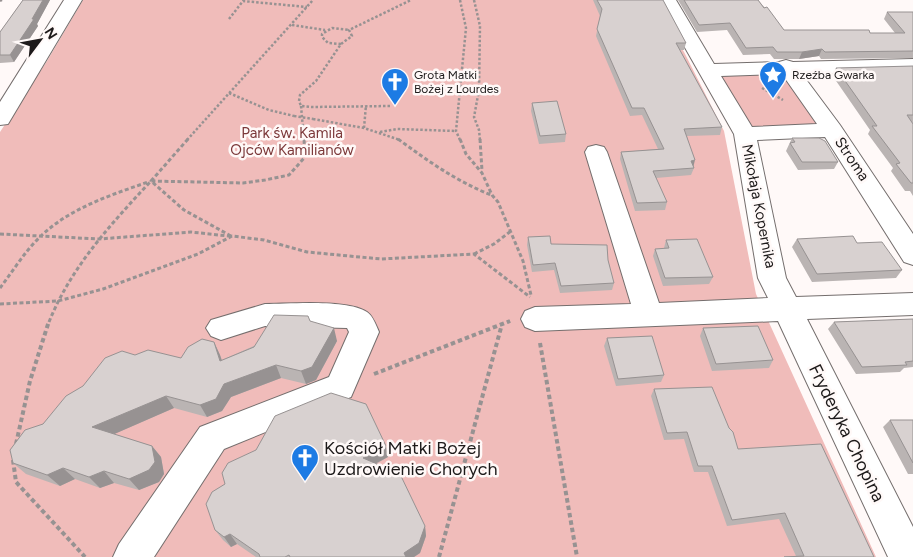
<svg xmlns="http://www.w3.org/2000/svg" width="913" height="557" font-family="Figtree,sans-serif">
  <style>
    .green { fill: #f0bcba }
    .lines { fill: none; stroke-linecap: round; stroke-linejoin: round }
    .minor-casing { stroke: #746e6d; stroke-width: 2 }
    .path-far2 { stroke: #979292; stroke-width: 2.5; stroke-dasharray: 2.5 2; stroke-linecap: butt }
    .path-far1 { stroke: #979292; stroke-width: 3; stroke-dasharray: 4 2.5; stroke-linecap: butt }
    .path { stroke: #979292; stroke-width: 4; stroke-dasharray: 4.5 3; stroke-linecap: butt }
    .minor { fill: #fff; fill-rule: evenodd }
    .path-bridge { stroke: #979292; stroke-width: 2.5; stroke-dasharray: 2.5 2; stroke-linecap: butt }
    .wall { fill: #bab4b3 }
    .shaded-wall { fill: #979292 }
    .building { fill: #d8d1d0; stroke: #979292 }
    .labels { text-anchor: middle; stroke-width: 5; stroke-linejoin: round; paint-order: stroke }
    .far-poi-label { font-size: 12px; fill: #1d1a1a; stroke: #fff9f8; text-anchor: start }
    .park-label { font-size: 15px; fill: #7c393a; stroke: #fff9f8 }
    .street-label { font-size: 15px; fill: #1d1a1a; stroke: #fff9f8 }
    .near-street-label { font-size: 18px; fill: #1d1a1a; stroke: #fff9f8 }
    .near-poi-label { font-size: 18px; fill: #1d1a1a; stroke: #fff9f8; text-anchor: start }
  </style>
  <rect width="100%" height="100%" fill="#fff9f8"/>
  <path class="green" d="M83,0h569l32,52 40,79 32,163 120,263h-876v-425l47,-71z
    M768,73l21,8 30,45 -58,2 -13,-3 -27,-49z"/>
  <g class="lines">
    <defs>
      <path id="minor" d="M64,0h18l-71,119 -3,5 -8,1v-23z
        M658,0h18l38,64 65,-2 7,-2 7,2 120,-3v12l-111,3 38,51 73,109v31l-9,-3 -79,-125 -68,3 29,138 10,19 117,-4v22l-106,4 106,208v30h-25l-110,-236 -243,10 -10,-4 -4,-8 4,-8 10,-4 96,-3 -46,-152 3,-5 8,-2 8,2 3,5 52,151 109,-5 -10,-20 -24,-144zM782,74l35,50 -65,3 -31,-51z
        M265,304c24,0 82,-5 102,8 6,4 9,13 12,20l-28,65 -127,52 -70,108h-41l6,-13 81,-117 129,-50 20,-45 -2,-4 -82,-2 -44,14 -10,-4 -5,-8 5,-8z"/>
    </defs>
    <use href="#minor" class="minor-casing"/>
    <path class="path-far2" d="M460,0l6,28 -10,103 4,9
      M474,0l6,26 -1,64 -5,27 5,13 1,10
      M0,1l2,-1
      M229,19l14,-18 64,6
      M292,25l33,5
      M341,44l-13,-1 -6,-6v-3l10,-6 17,2
      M762,88l21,12
      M229,93l40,17 25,6
      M301,106l3,34
      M390,106l-78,1 -11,-1 -2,-5 1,-6 16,-14 25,-37 11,-8 -3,-6 62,-30
      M313,119l51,9 36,12
      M364,128l2,-23
      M380,132l17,-3 59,2
      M187,140l126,-140"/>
    <path class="path-far1" d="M188,139l-37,42 33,29 47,26
      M398,139c30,22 58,42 93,56
      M460,139l6,15 16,19 10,22 6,7 25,59 8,34
      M480,139l2,32
      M0,234l99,5 92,-7 37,4
      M474,254l20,-10 17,-13
      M0,288c13,-17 25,-37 41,-52 29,-28 70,-41 107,-54
      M0,304l58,-3 45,-12 95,-35 34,-18 32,4 43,12 74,7 93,-5 56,43
      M49,322c22,-55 62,-98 102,-141l92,2 22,-3 24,-5 16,-18 -1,-18
      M508,322l2,-1"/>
    <path class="path" d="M540,343l37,214
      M374,374l136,-53
      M16,444l14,-63 19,-60
      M13,460l3,22 69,75
      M439,557l63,-233"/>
    <use href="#minor" class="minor"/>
    <path class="path-bridge" d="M294,116l19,3"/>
  </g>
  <path class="wall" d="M23,0h27l-13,24 1,2 -24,36 -14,1v-31z
    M593,0h70l23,43 -2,7h-4l42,77 -2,8 -33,1 7,32 -3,7 -35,3 11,24 -2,8 -30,1 -15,-52 1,-7 37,-3 -16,-34 -12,1 -34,-80 4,-20z
    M678,0h80l26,30 86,3h25l-11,-14 3,-7h26v46l-92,1 -2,-3 -20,3h-25l-4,-5 -27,1 -16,-25 -30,2z
    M913,66v57h-1l1,1v72l-3,-5h-5l-14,-20 2,-3 -25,-34 2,-4 -38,-55 4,-7z
    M532,103l34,31 -1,8 -26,2 -8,-33z
    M792,138l46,24 -4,7 -36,1 -12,-19z
    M528,237l80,23 6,23 -2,7 -52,3 -6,-23 -22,2 -5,-27z
    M797,239l60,4 45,27 -6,8 -84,4 -20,-35z
    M666,240l47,37 -4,7 -46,2 -10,-30 2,-7 9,-1z
    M913,319v48l-9,1 -4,4 -44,2 -28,-45 6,-7z
    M310,321l27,20 -21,39 -10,4 -25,-6 -50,19 -9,14 -15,6 -33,-9 -60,26 38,12 9,11 3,17 -5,8 -20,8 -25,-7 -14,5 -25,-9 -15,7 -34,-12 -13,-11 30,-39 40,-38 52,-31 46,3 33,-16 6,13 2,5z
    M703,328l70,32 -4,8 -57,3 -12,-35z
    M607,338l57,37 -3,7 -45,4 -12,-40z
    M654,389l84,60 136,108 -78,-1 -17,-37 -52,7 -19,-54h-14l-10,-33 -20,1 -13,-44z
    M890,420h23v54h-5l-25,-47z
    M386,446l2,11 -12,7 49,62 1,10 -6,17 -6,4h-158l-19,-13 -6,3 -8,-7 -8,-10z"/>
  <path class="shaded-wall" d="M43,0h7l-13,24 1,2 -24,36 -4,-7 22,-36z
    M822,49l-3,7 -20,3 3,-7z
    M695,160l-2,8 -2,-7z
    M334,328l3,13 -21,39 -10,4 -5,-13z
    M214,342l6,13 6,19 -6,-13z
    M276,365l5,13 -50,19 -9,14 -15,6 -7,-12 24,-21z
    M166,396l8,12 -71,31 -11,-12z
    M152,446l9,11 3,17 -5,8 -20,8 -10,-11z
    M386,446l2,11 -23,12 -2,-11z
    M63,468l12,11 -15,7 -13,-11z
    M104,471l10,12 -14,5 -11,-11z
    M425,526l1,10 -6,17 -6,4h-9l-1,-4z
    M230,534l7,10 -6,3 -7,-10z"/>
  <path class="building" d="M23,0h20l-11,19h2l-24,36h-10v-23z
    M597,0h66l23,43h-10l46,84 -38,2 11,31 -4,1 3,7 -41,3 14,31 -30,1 -16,-51 43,-3 -20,-41h-12l-35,-79 5,-20z
    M684,0h74l6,8 3,-1 17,23h85l1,3h35l-18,-21h26v39l-88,1 -3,-3 -20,3h-25l-4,-5 -27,1 -16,-25 -31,2z
    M913,66v49h-6l6,9v59h-2l-15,-19 4,-1 -28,-37h5l-41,-58z
    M557,101l9,33 -26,2 -8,-33z
    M792,138h27l6,3 13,21h-36l-12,-19 5,-1z
    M550,236l1,8 56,1 1,15 6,23 -53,3 -6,-23 -22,2 -5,-28z
    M853,236l4,7 25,-1 20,28 -85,4 -20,-35z
    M697,239l16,38 -48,1 -10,-29 14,-1 -3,-8z
    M274,315l34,1 2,5 24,7 -22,39 -11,4 -25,-6 -52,19 -8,15 -16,6 -34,-9 -74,31 60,19 3,16 -6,8 -20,9 -25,-8 -15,6 -26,-9 -16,7 -34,-12 -3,-13 15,-20 18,-6 23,-28 17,-10 22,-28 17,-7 13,4 13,-5 33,8 7,-11 14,-8 12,3 6,19 34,-14z
    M913,319v42l-8,1 2,3 -45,2 -28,-45z
    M758,326l15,34 -57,4 -13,-36z
    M652,336l12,39 -46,4 -11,-41z
    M712,387l17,41 4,4 5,17 83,-5 53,113h-90l20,-1 -19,-43 -53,7 -20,-54h-14l-11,-34 -20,1 -13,-44z
    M331,393l35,11 20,42 -23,12 37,16 25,52 -6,17 -15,10 2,4h-116l-1,-2 -4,2h-25l-1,-3 -29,-20 -6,3 -9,-7 -9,-26 6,-12 13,-8 -3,-11 6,-10 28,-13 19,-34z
    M890,420h23v43z"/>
  <defs>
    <symbol id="sight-pin" viewBox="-11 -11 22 30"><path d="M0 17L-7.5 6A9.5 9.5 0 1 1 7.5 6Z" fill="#1d7be4" stroke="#fff9f8"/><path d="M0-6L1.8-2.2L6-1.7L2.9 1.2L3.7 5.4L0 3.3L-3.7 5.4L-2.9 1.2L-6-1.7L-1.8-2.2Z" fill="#fff"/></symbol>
    <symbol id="church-pin" viewBox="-11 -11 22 30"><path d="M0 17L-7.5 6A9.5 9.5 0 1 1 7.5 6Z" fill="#1d7be4" stroke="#fff9f8"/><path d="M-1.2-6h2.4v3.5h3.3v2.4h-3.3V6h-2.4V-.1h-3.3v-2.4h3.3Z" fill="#fff"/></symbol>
  </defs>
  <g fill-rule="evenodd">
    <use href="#sight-pin" x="757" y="59" width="32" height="43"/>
    <use href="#church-pin" x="379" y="66" width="32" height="43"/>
    <use href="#church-pin" x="289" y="442" width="32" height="43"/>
  </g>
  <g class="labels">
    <g class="far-poi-label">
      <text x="414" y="79">Grota Matki<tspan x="414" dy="14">Bożej z Lourdes</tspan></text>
      <text x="792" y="79">Rzeźba Gwarka</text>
    </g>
    <g class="park-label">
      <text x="292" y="138">Park św. Kamila<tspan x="292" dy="17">Ojców Kamilianów</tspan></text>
    </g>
    <g class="street-label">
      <text transform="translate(852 159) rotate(56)" y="5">Stroma</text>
      <text transform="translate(759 206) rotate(79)" y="5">Mikołaja Kopernika</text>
    </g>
    <g class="near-street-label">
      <text transform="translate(847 433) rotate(64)" y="6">Fryderyka Chopina</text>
    </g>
    <g class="near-poi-label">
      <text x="324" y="454">Kościół Matki Bożej<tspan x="324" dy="21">Uzdrowienie Chorych</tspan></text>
    </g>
  </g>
  <g transform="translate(40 40) rotate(58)" stroke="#fff9f8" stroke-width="4" paint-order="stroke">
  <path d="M0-4L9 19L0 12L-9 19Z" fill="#1d1a1a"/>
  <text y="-8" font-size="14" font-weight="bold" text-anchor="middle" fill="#1d1a1a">N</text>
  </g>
</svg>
